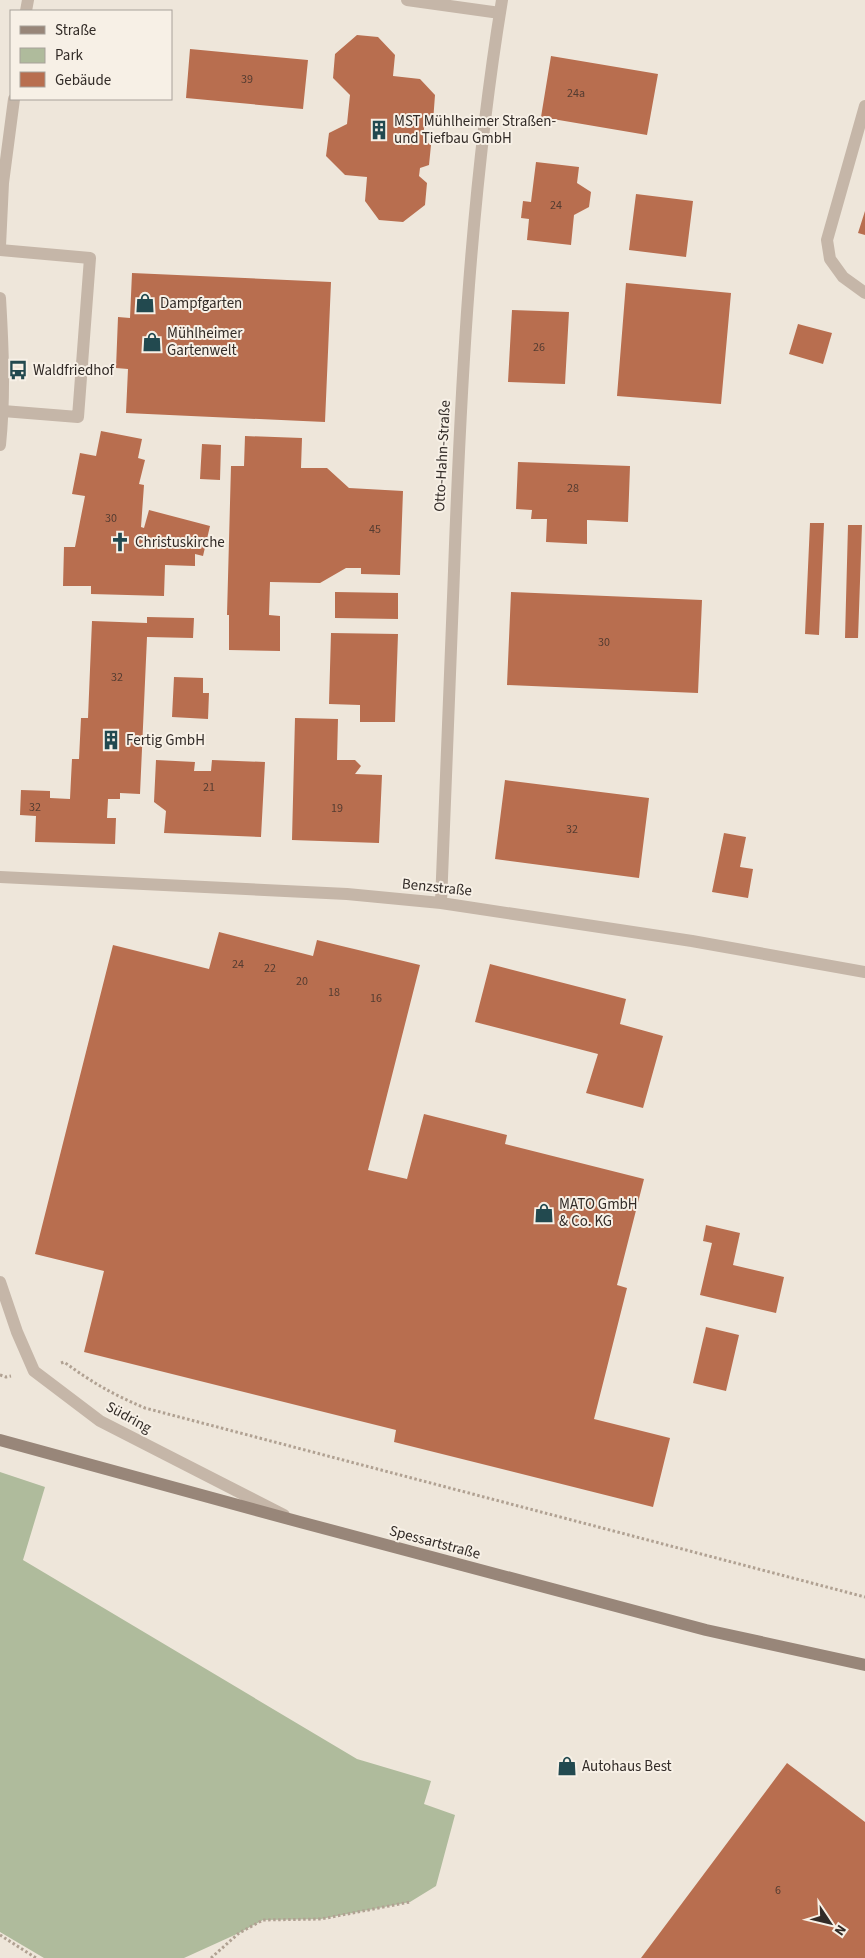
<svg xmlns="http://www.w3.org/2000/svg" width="865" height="1958" font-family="'Source Sans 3',sans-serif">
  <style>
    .green { fill: #afbb9c }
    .building { fill: #b86e4f }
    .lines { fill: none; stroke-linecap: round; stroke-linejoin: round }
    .path { stroke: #b0a192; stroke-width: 3; stroke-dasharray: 2.5 2.5; stroke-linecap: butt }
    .service { stroke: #c5b6a8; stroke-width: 12 }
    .minor { stroke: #c5b6a8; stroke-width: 12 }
    .secondary { stroke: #988679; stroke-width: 12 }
    .labels { text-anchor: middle; stroke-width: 4; stroke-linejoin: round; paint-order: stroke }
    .number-label { font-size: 12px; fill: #543c31 }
    .poi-label { font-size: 15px; fill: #322b27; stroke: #f7f0e6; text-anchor: start }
    .street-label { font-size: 15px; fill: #322b27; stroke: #f7f0e6 }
  </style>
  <rect width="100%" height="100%" fill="#eee6da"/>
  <path class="green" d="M0,1472l45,15 -22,73 334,199 74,22 -7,23 31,11 -19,71 -26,16 -89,17 -58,1 -24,13 -55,25h-140l-44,-26z"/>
  <path class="building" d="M357,35l21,2 17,18 -2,21 27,3 15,16 -2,27 -9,6 -1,11 8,6 -2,20 -9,3 -1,8 8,7 -2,22 -22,17 -24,-2 -14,-19 2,-24 -22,-2 -19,-19 3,-23 18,-9 3,-29 -17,-17 2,-24z
    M190,49l118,11 -5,49 -117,-11z
    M551,56l107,18 -11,61 -106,-18z
    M536,162l43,5 -2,16 14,9 -2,15 -15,8 -3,30 -44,-5 2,-21 -8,-1 2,-17 8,1z
    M636,194l57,7 -7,56 -57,-7z
    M865,211v24l-7,-2z
    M132,273l199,9 -6,140 -199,-9 2,-44 -12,-1 2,-51 12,1z
    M626,283l105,10 -10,111 -104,-8z
    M512,310l57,2 -4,72 -57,-2z
    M798,324l34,9 -9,31 -34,-10z
    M101,431l41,8 -4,19 7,2 -6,24 5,1 -3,42 3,1 5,-18 61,16 -7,30 -8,-2v12l-30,-1 -1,31 -73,-2v-8h-28l1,-39h11l10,-51 -13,-2 8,-41 16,3z
    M245,436l57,2 -1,30h26l22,20 54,3 -3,84 -39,-1v-6h-15l-26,15 -50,-1 -1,33 11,1v35l-51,-1v-35h-2l4,-149h13z
    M202,444l19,1 -1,35 -20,-1z
    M518,462l112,4 -2,56 -41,-2v24l-41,-2 1,-23h-16l1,-9 -16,-1z
    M810,523h14l-5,112 -14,-1z
    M848,525h14l-4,113h-13z
    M335,592l63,1v26l-63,-1z
    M511,592l191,8 -4,93 -191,-8z
    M147,617l47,1 -1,20 -46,-1 -7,157 -20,-1v6h-12l-1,19h9l-1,26 -80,-2 1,-26 -16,-1 1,-25 29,1v7l20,1 2,-40h7l2,-41h7l4,-97 55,2z
    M331,633l67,1 -3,88h-35v-17l-31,-1z
    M174,677l29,1v15h6l-1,26 -36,-2z
    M295,718l43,1 -1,41h18l6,6 -6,8 27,1 -3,68 -87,-3z
    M156,760l39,2 -1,9h17l1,-11 53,2 -4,75 -97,-4 2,-22 -12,-9z
    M505,780l144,18 -10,80 -144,-19z
    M724,833l22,4 -6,30 13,2 -5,29 -36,-6z
    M219,932l94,24 4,-16 103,25 -52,205 39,9 17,-65 83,21 -2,9 139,35 -27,106 10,3 -33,131 76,19 -17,69 -259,-65 2,-12 -312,-78 20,-81 -69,-17 78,-309 96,24z
    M490,964l136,35 -6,25 43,12 -20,72 -57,-15 12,-39 -123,-32z
    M706,1225l34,8 -7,32 51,12 -8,36 -76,-18 12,-52 -9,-2z
    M706,1327l33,8 -13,56 -33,-8z
    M787,1763l78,59v136h-224z"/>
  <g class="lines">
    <path class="path" d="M61,1363l3,-1c29,21 48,32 81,46l720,189
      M0,1375l6,2 5,-1
      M0,1935l36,23
      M211,1958l28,-25 24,-13 58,-1 89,-17"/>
    <path class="service" d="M865,106l-38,134 3,19 13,18 22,16
      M0,250l90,8 -12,159 -75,-6"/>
    <path class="minor" d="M407,0l93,13
      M26,11l2,-11
      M0,246l3,-63 11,-84
      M0,298c3,50 5,98 0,147
      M0,877l347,17 94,9 251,38 173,31
      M441,903c4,-110 9,-221 13,-332 7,-191 17,-382 48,-571
      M0,1282l17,50 17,39 66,50 184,94"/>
    <path class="secondary" d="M0,1440l300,82 406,108 159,35"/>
  </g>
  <defs>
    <symbol id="building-bare" viewBox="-9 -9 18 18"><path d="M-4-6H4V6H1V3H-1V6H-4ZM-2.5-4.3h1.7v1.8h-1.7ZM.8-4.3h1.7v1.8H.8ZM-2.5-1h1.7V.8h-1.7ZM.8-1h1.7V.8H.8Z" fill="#22494f" stroke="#f7f0e6" stroke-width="2.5" paint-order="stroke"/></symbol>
    <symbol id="shop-bare" viewBox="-9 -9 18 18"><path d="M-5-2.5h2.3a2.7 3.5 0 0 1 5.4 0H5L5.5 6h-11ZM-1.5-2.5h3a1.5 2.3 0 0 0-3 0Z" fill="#22494f" stroke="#f7f0e6" stroke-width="2.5" paint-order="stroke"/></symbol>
    <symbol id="bus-bare" viewBox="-9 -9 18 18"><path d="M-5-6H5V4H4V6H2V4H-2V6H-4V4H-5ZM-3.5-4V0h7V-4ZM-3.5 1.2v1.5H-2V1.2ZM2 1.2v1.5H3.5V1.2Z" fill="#22494f" stroke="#f7f0e6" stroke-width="2.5" paint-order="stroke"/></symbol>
    <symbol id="church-bare" viewBox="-9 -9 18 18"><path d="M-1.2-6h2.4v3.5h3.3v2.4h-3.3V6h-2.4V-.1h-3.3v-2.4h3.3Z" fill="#22494f" stroke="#f7f0e6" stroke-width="2.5" paint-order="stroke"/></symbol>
  </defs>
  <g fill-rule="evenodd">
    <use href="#building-bare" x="365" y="116" width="28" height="28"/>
    <use href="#shop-bare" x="131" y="289" width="28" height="28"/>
    <use href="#shop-bare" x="138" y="328" width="28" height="28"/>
    <use href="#bus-bare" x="4" y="356" width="28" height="28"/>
    <use href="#church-bare" x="106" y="528" width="28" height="28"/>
    <use href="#building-bare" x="97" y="726" width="28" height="28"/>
    <use href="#shop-bare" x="530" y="1199" width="28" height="28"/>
    <use href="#shop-bare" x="553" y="1752" width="28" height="28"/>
  </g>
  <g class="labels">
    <g class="number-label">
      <text x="247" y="83">39</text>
      <text x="576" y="97">24a</text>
      <text x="556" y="209">24</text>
      <text x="539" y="351">26</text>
      <text x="573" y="492">28</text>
      <text x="111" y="522">30</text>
      <text x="375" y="533">45</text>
      <text x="604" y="646">30</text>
      <text x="117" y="681">32</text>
      <text x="209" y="791">21</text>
      <text x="35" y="811">32</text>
      <text x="337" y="812">19</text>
      <text x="572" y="833">32</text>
      <text x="238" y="968">24</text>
      <text x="270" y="972">22</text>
      <text x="302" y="985">20</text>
      <text x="334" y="996">18</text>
      <text x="376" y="1002">16</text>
      <text x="778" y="1894">6</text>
    </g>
    <g class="poi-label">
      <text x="394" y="126">MST Mühlheimer Straßen-<tspan x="394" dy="17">und Tiefbau GmbH</tspan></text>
      <text x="160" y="308">Dampfgarten</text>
      <text x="167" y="338">Mühlheimer<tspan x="167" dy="17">Gartenwelt</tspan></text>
      <text x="33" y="375">Waldfriedhof</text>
      <text x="135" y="547">Christuskirche</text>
      <text x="126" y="745">Fertig GmbH</text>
      <text x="559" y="1209">MATO GmbH<tspan x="559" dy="17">&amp; Co. KG</tspan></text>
      <text x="582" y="1771">Autohaus Best</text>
    </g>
    <g class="street-label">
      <text transform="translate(442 456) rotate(-87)" y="5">Otto-Hahn-Straße</text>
      <text transform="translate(437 887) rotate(6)" y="5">Benzstraße</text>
      <text transform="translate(129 1417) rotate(29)" y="5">Südring</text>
      <text transform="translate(435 1542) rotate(15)" y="5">Spessartstraße</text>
    </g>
  </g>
  <rect x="10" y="10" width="162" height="90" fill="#f7f0e6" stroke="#a8a19a"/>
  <rect x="20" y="26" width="25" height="8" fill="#988679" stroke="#a8a19a"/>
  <text x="55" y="35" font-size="15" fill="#322b27">Straße</text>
  <rect x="20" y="48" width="25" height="15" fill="#afbb9c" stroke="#a8a19a"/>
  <text x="55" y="60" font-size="15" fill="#322b27">Park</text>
  <rect x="20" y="72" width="25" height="15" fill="#b86e4f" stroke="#a8a19a"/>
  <text x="55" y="85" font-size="15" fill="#322b27">Gebäude</text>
  <g transform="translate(830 1923) rotate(125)" stroke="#f7f0e6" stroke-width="4" paint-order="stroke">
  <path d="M0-4L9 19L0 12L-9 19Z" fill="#322b27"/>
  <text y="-8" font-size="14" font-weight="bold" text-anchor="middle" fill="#322b27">N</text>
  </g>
</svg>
